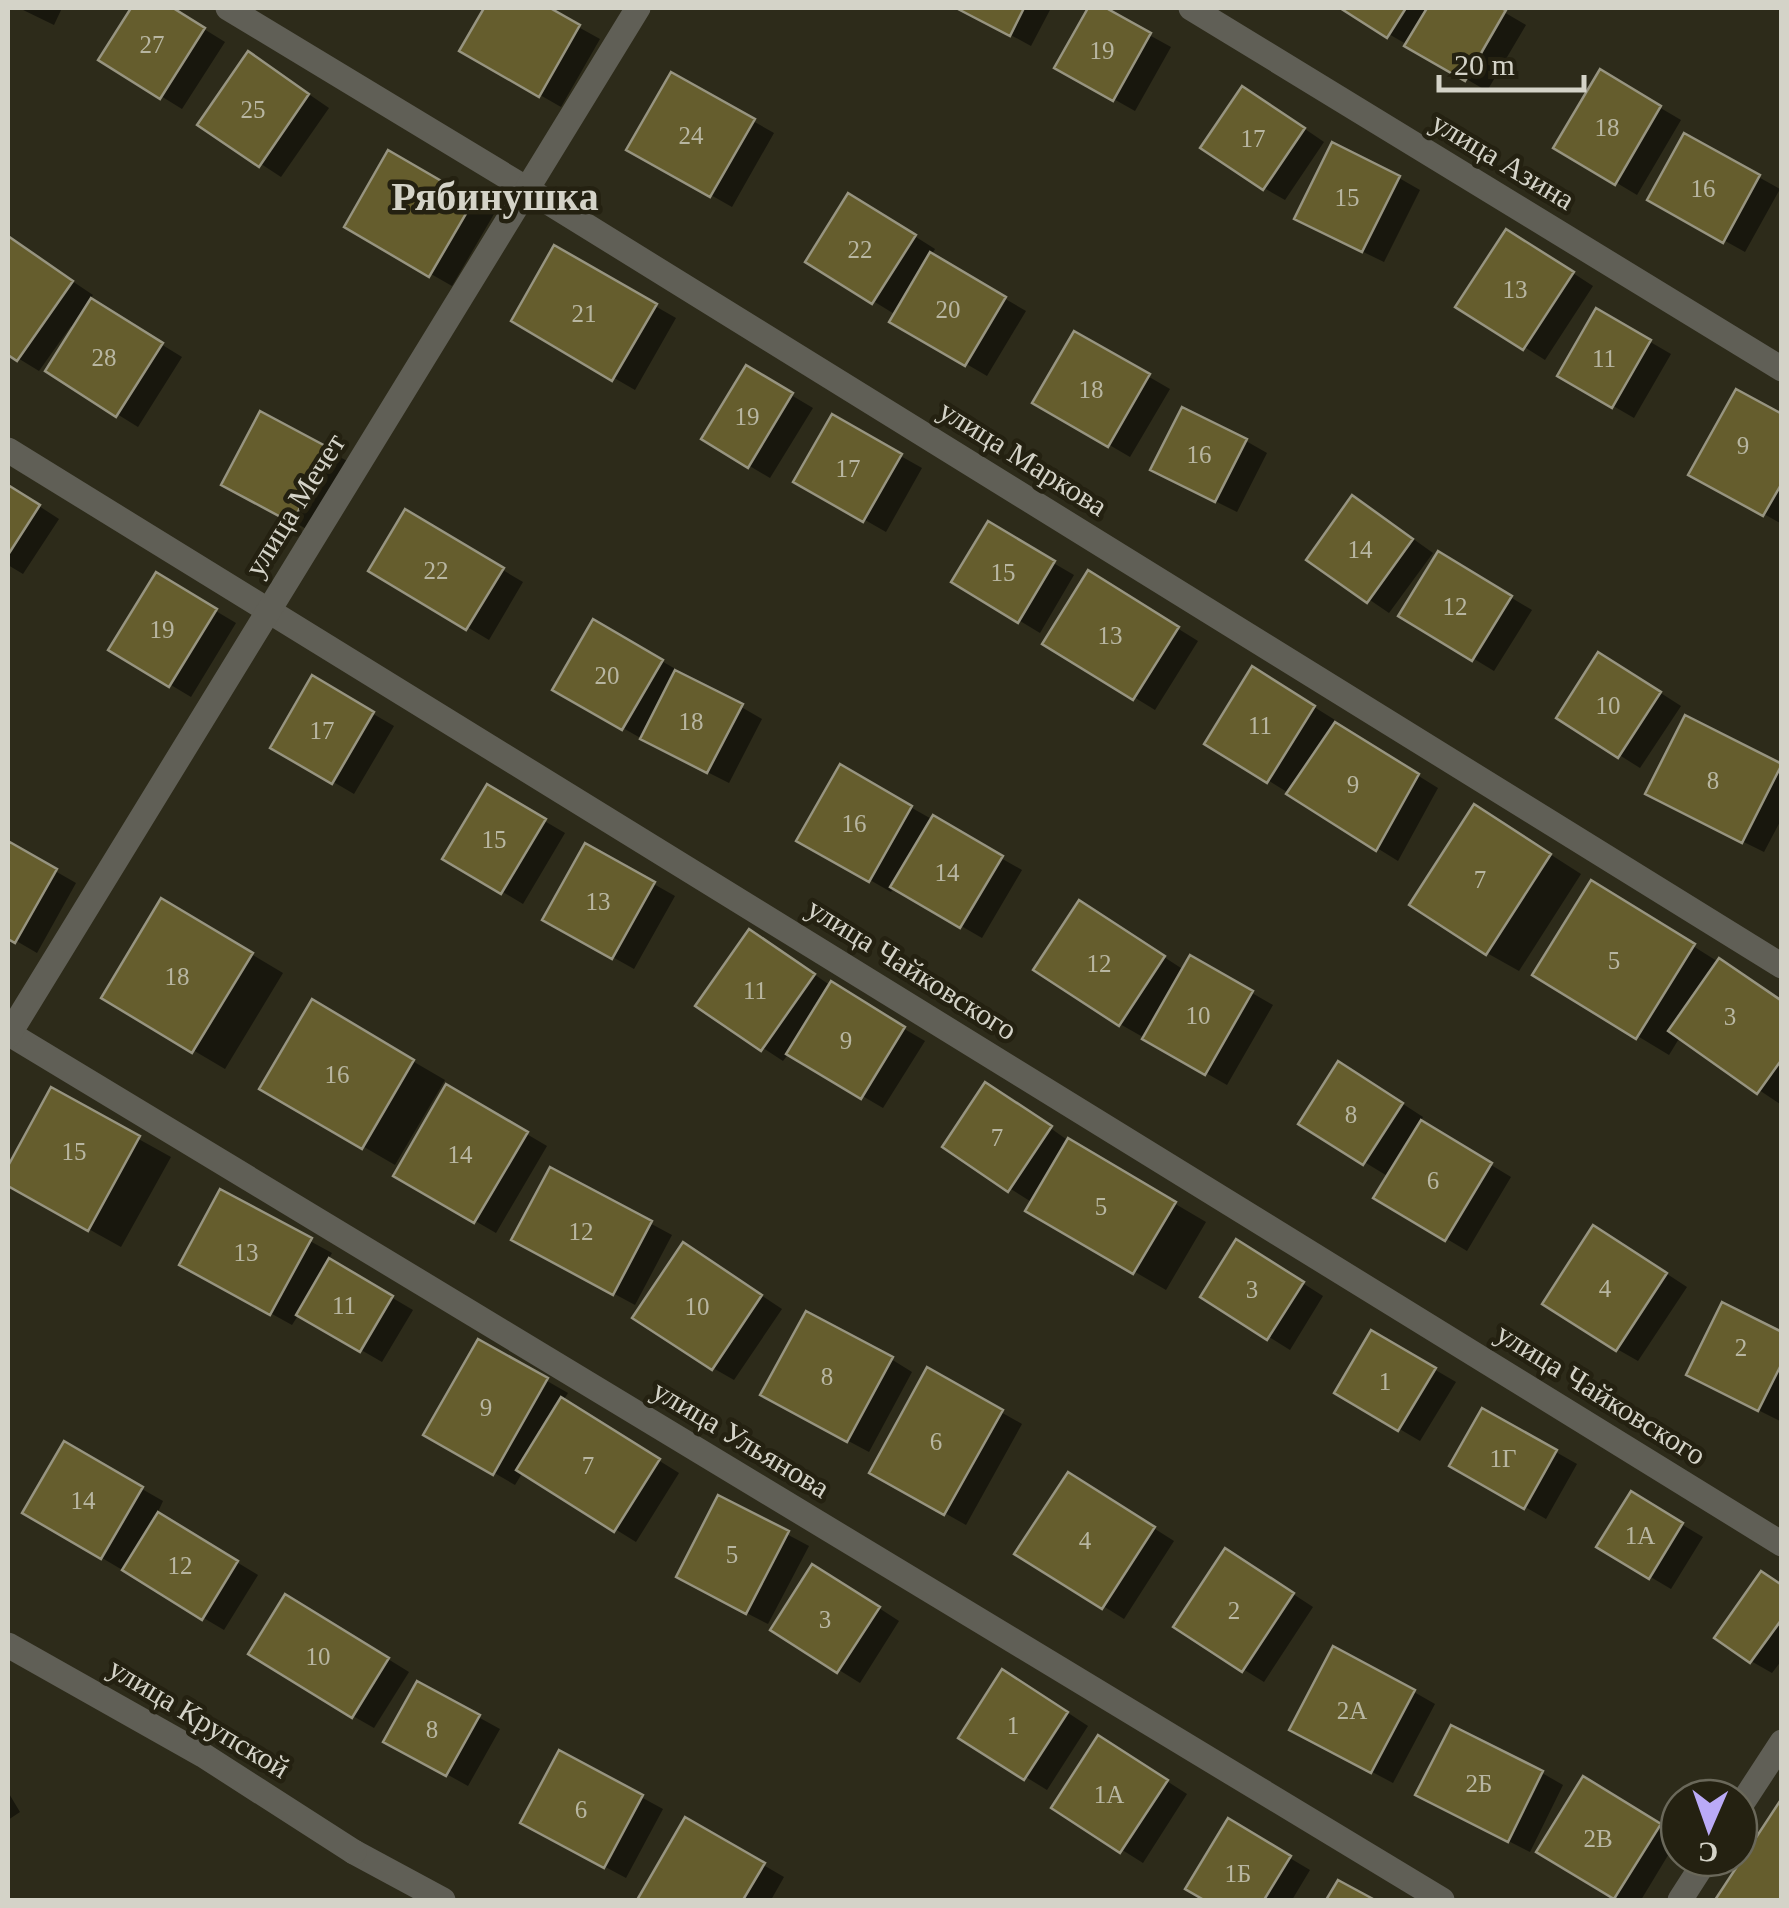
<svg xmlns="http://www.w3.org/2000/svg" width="1789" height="1908" font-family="Georgia,serif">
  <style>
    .shadow { fill: #0007 }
    .building { fill: #655d2d; stroke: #979480; stroke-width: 2.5 }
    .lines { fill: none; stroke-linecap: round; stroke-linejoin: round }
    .service { stroke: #605f56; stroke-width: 25 }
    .minor { stroke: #605f56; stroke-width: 25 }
    .tertiary { stroke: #605f56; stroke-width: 25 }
    .labels { text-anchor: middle; stroke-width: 9; stroke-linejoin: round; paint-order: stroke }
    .number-label { font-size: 25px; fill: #b8b6a1 }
    .street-label { font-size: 30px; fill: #d4d3c8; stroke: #242111 }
    .district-label { font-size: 40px; font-weight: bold; fill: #d4d3c8; stroke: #242111 }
  </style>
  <rect width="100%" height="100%" fill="#2d2b1a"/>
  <path class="shadow" d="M19,8h43l-8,17z
    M134,8h36l55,34 -43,67 -81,-50z
    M487,8h57l56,31 -39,68 -99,-57z
    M961,8h90l-20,38z
    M1091,8h9l71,39 -36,64 -78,-44z
    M1344,8h153l29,17 -39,66z
    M269,67l60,41 -48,69 -81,-53z
    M1601,73l80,47 -44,75 -80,-48z
    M672,75l102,58 -42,74 -102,-58z
    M1264,101l60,41 -39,58 -21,-12z
    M1685,136l95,53 -35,63 -95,-53z
    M389,153l105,61 -42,72 -105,-60z
    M1399,178l21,12 -36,72 -66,-32z
    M870,208l65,41 -4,7 95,55 -39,65 -94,-55 3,-6 -88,-54z
    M8,238l85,57 -4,5 93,57 -44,70 -21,-13 -46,-88 -32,45 -31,-19z
    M1528,244l65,42 -48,74 -86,-54z
    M555,249l121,69 -41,72 -121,-70z
    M1597,311l74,43 -37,64 -74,-43z
    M1075,334l95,55 -40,68 -94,-55z
    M747,369l66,39 -43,70 -66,-39z
    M261,415l90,48 -37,70 -69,-37z
    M1782,417v107l-90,-50z
    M833,418l89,50 -36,64 -89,-51z
    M1246,441l21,12 -30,59 -62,-31z
    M8,486l51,33 -36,55 -15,-9z
    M1374,511l59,42 -44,60 -79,-54z
    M406,513l117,69 -34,58 -117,-70z
    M988,525l86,50 -34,58 -86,-52z
    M1458,566l74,44 -38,61 -92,-56z
    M157,576l79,47 -45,74 -80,-48z
    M1109,586l89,55 -43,69 -109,-67z
    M594,622l168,97 -33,64 -85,-43 -89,-51z
    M1620,667l61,39 -41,62 -81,-51z
    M313,679l81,47 -40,68 -80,-47z
    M1274,682l61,38 -2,3 105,65 -40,73 -190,-118z
    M1686,718l96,49v51l-18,34 -95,-47z
    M841,768l181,102 -40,68 -88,-51 -3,5 -91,-52z
    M488,788l77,45 -42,71 -77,-46z
    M1506,826l75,48 -62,97 -32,-18z
    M8,844l68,39 -39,70 -29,-17z
    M586,846l89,50 -41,73 -89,-50z
    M162,901l121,72 -58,96 -120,-71z
    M1623,902l159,100 -2,102 -100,-67 -11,18 -134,-81z
    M1101,916l83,54 7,-12 82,47 -46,80 -107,-61 -84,-54z
    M771,944l60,42 94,55 -42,67 -94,-55 -6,8 -84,-55z
    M313,1003l132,77 -50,85 -132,-77z
    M1360,1076l63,41 -3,5 91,55 -44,74 -90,-54 12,-20 -87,-53z
    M447,1087l100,59 -51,87 -100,-58z
    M52,1091l119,66 -50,90 -113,-63v-13z
    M1007,1097l63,45 136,80 -40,68 -137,-80 4,-7 -88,-56z
    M551,1170l121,65 -37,70 -100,-54z
    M221,1193l111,60 -4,7 85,50 -31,52 -83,-48 -7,11 -110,-61z
    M1615,1240l72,47 -49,74 -21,-12z
    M1258,1255l65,41 -33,54 -87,-54z
    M704,1257l78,52 -48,71 -21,-12z
    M1372,1333l84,49 -36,59 -83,-49z
    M1782,1334l-2,87 -70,-35z
    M479,1342l89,51 -5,8 116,72 -43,69 -113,-70 -8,13 -88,-51z
    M891,1359l21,13 -43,80 -84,-45z
    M928,1371l94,53 -56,101 -94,-53z
    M1483,1411l94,53 -31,55 -94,-54z
    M65,1445l98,56 -6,13 101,61 -34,55 -198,-117z
    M1089,1487l85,54 -50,78 -106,-66z
    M1632,1495l71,42 -32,52 -71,-42z
    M719,1498l90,48 -41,78 -68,-35z
    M1247,1564l66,43 -49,75 -21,-13z
    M834,1579l65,42 -39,62 -87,-54z
    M1782,1586v74l-10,13 -21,-12z
    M307,1609l102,63 -35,56 -21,-12z
    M418,1684l82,45 -32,57 -81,-45z
    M1024,1684l64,42 -41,64 -86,-53z
    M1414,1692l21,12 -42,79 -79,-42z
    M1120,1751l67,43 -44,69 -89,-56z
    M560,1753l103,56 -37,69 -82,-44z
    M1542,1773l21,12 -33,67 -90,-46z
    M1604,1791l75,46 -38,63h-20l-82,-49z
    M8,1792l12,20 -12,8z
    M686,1820l98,57 -13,23h-131z
    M1229,1822l81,48 -18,30h-83l-20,-12z"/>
  <path class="building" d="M131,8h42l32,20 -45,71 -62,-39z
    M484,8h66l30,17 -41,72 -80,-46z
    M956,8h68l-14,28z
    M1088,8h18l45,25 -38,68 -59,-33z
    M1340,8h66l-19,30z
    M1427,8h74l5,2 -41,71 -61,-35z
    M248,51l61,43 -50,73 -62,-42z
    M1600,69l61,37 -46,79 -62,-37z
    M671,72l84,47 -45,78 -84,-47z
    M1242,86l63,42 -42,62 -63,-42z
    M1684,133l76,42 -37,68 -76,-43z
    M1332,142l68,34 -38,76 -68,-33z
    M388,150l86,50 -45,77 -85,-50z
    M848,193l68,42 -44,69 -67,-42z
    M1506,229l68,43 -51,78 -68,-43z
    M8,236l65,45 -56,80 -9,-6z
    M554,245l103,59 -45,77 -101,-60z
    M930,252l76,45 -41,69 -76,-44z
    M91,298l72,45 -47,74 -71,-46z
    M1596,308l55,32 -39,68 -55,-32z
    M1074,331l76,43 -42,73 -76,-44z
    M746,365l47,28 -45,75 -47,-29z
    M1736,389l46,25v69l-19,33 -75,-41z
    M1182,407l65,32 -32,63 -65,-32z
    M260,411l71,38 -39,74 -71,-38z
    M832,414l70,40 -39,68 -70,-40z
    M8,485l32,20 -32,50z
    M1352,495l61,44 -46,64 -61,-43z
    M405,509l99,59 -38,62 -98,-59z
    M988,521l67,40 -37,62 -67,-41z
    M1438,551l74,45 -40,65 -74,-45z
    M1088,570l91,57 -46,73 -91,-56z
    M156,572l61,37 -48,78 -61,-37z
    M593,619l70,41 -41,70 -70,-40z
    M1598,652l63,40 -43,66 -62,-40z
    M1252,666l63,40 -48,77 -63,-39z
    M675,670l68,34 -36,69 -67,-34z
    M312,675l62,37 -42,72 -62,-36z
    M1685,715l97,49 -40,79 -97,-49z
    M1335,722l84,52 -43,77 -90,-57z
    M840,764l72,42 -43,76 -73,-41z
    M487,784l59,35 -45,75 -59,-35z
    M1474,804l77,50 -65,101 -77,-50z
    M933,815l70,41 -43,72 -70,-41z
    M8,841l49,28 -42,74 -7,-4z
    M585,843l70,39 -43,77 -70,-39z
    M1591,880l104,64 -59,95 -104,-64z
    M161,898l92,55 -61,100 -91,-55z
    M1079,900l86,56 -46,70 -86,-56z
    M749,929l66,45 -54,77 -66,-45z
    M1190,955l63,36 -48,84 -63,-36z
    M1719,958l63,43v58l-25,35 -89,-63z
    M831,981l74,46 -44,72 -75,-45z
    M312,999l102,61 -52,89 -103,-60z
    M1338,1061l65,42 -40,62 -65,-41z
    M985,1082l67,44 -44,66 -66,-45z
    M446,1084l82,48 -54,91 -81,-47z
    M51,1087l89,49 -52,95 -80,-45v-20z
    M1421,1120l71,43 -47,78 -72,-43z
    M1068,1138l108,64 -43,72 -108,-63z
    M550,1167l102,54 -39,74 -102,-55z
    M220,1189l92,49 -42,77 -91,-50z
    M1593,1225l74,48 -51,78 -74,-47z
    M1236,1239l68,43 -37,58 -67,-43z
    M683,1242l79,53 -50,75 -80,-52z
    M329,1258l64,38 -33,56 -64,-37z
    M1722,1302l60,30v31l-24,48 -72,-36z
    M806,1311l87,46 -46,85 -87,-47z
    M1371,1330l65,38 -38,63 -64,-38z
    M478,1339l70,39 -55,97 -70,-40z
    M927,1367l76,43 -59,105 -75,-42z
    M561,1397l99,62 -46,73 -98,-62z
    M1482,1408l75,42 -33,59 -75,-43z
    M64,1441l79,46 -42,72 -79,-46z
    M1068,1472l87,55 -53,82 -88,-55z
    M1631,1491l52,32 -34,56 -53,-32z
    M718,1495l71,36 -43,83 -70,-37z
    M158,1512l80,49 -36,59 -80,-50z
    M1225,1548l69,45 -52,79 -69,-45z
    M812,1564l68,43 -43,66 -67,-43z
    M1761,1571l21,14v34l-32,44 -36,-25z
    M285,1594l104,64 -37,60 -104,-64z
    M1333,1646l82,44 -44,83 -82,-43z
    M1002,1669l66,43 -44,68 -66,-42z
    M417,1681l63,34 -34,61 -63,-34z
    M1451,1725l92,46 -35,71 -93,-47z
    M1098,1735l70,45 -48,73 -69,-45z
    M559,1750l84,45 -39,73 -84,-45z
    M1583,1776l78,48 -47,75 -78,-47z
    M1782,1798v102h-67z
    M685,1817l80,46 -22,37h-106z
    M1228,1818l63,38 -27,44h-60l-19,-11z
    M1338,1880l37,20h-49z"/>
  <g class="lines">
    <path class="service" d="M354,1852l89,48"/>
    <path class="minor" d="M228,8l299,181 1255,777
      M1191,8l591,361
      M8,450l1774,1094
      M8,1033l1434,867
      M8,1645l195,110 151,97
      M1739,1808l43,-66
      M1680,1900l27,-42"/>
    <path class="tertiary" d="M8,1036l630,-1028"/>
  </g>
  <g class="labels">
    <g class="number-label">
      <text x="152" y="53">27</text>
      <text x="1102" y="59">19</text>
      <text x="253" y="118">25</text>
      <text x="1607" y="136">18</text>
      <text x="691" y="144">24</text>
      <text x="1253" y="147">17</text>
      <text x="1703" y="197">16</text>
      <text x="1347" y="206">15</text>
      <text x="860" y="258">22</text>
      <text x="1515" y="298">13</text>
      <text x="948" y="318">20</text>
      <text x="584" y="322">21</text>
      <text x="104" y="366">28</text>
      <text x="1604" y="367">11</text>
      <text x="1091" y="398">18</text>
      <text x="747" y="425">19</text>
      <text x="1743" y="454">9</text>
      <text x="1199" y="463">16</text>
      <text x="848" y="477">17</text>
      <text x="1360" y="558">14</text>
      <text x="436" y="579">22</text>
      <text x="1003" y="581">15</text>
      <text x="1455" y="615">12</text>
      <text x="162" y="638">19</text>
      <text x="1110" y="644">13</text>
      <text x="607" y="684">20</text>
      <text x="1608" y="714">10</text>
      <text x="691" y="730">18</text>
      <text x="1260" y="734">11</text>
      <text x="322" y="739">17</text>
      <text x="1713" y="789">8</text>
      <text x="1353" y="793">9</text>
      <text x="854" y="832">16</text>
      <text x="494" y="848">15</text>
      <text x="947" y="881">14</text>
      <text x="1480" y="888">7</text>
      <text x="598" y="910">13</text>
      <text x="1614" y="969">5</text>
      <text x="1099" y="972">12</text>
      <text x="177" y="985">18</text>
      <text x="755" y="999">11</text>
      <text x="1198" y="1024">10</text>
      <text x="1730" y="1025">3</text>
      <text x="846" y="1049">9</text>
      <text x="337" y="1083">16</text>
      <text x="1351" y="1123">8</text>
      <text x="997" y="1146">7</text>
      <text x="74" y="1160">15</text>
      <text x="460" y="1163">14</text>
      <text x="1433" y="1189">6</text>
      <text x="1101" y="1215">5</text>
      <text x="581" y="1240">12</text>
      <text x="246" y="1261">13</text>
      <text x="1605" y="1297">4</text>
      <text x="1252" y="1298">3</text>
      <text x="344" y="1314">11</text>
      <text x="697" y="1315">10</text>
      <text x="1741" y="1356">2</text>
      <text x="827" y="1385">8</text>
      <text x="1385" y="1390">1</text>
      <text x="486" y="1416">9</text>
      <text x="936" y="1450">6</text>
      <text x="1503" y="1467">1Г</text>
      <text x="588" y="1474">7</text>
      <text x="83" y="1509">14</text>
      <text x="1640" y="1544">1А</text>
      <text x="1085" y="1549">4</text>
      <text x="732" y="1563">5</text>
      <text x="180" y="1574">12</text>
      <text x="1234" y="1619">2</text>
      <text x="825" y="1628">3</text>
      <text x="318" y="1665">10</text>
      <text x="1352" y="1719">2А</text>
      <text x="1013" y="1734">1</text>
      <text x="432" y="1738">8</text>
      <text x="1479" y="1792">2Б</text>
      <text x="1109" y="1803">1А</text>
      <text x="581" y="1818">6</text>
      <text x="1598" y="1847">2В</text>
      <text x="1238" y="1882">1Б</text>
    </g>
    <g class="street-label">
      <text transform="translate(1503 161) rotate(31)" y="10">улица Азина</text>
      <text transform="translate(1023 458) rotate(32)" y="10">улица Маркова</text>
      <text transform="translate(295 505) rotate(-58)" y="10">улица Мечет</text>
      <text transform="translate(912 969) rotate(32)" y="10">улица Чайковского</text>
      <text transform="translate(1601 1394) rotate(32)" y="10">улица Чайковского</text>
      <text transform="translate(741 1439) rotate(31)" y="10">улица Ульянова</text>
      <text transform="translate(199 1718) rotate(31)" y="10">улица Крупской</text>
    </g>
    <g class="district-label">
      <text x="495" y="210">Рябинушка</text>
    </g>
  </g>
  <rect width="1789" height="1908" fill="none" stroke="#d4d3c8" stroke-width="20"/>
  <g transform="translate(1709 1828) rotate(182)"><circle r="48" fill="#242111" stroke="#6a685a" stroke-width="2.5"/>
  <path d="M0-8L18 38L0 25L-18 38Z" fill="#baaaf7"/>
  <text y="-15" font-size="28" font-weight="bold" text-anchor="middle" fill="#d4d3c8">С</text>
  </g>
  <path d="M1439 75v15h145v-15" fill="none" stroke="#d4d3c8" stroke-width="5"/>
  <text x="1454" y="75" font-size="30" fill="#d4d3c8" stroke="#242111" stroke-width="8" paint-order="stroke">20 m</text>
</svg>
